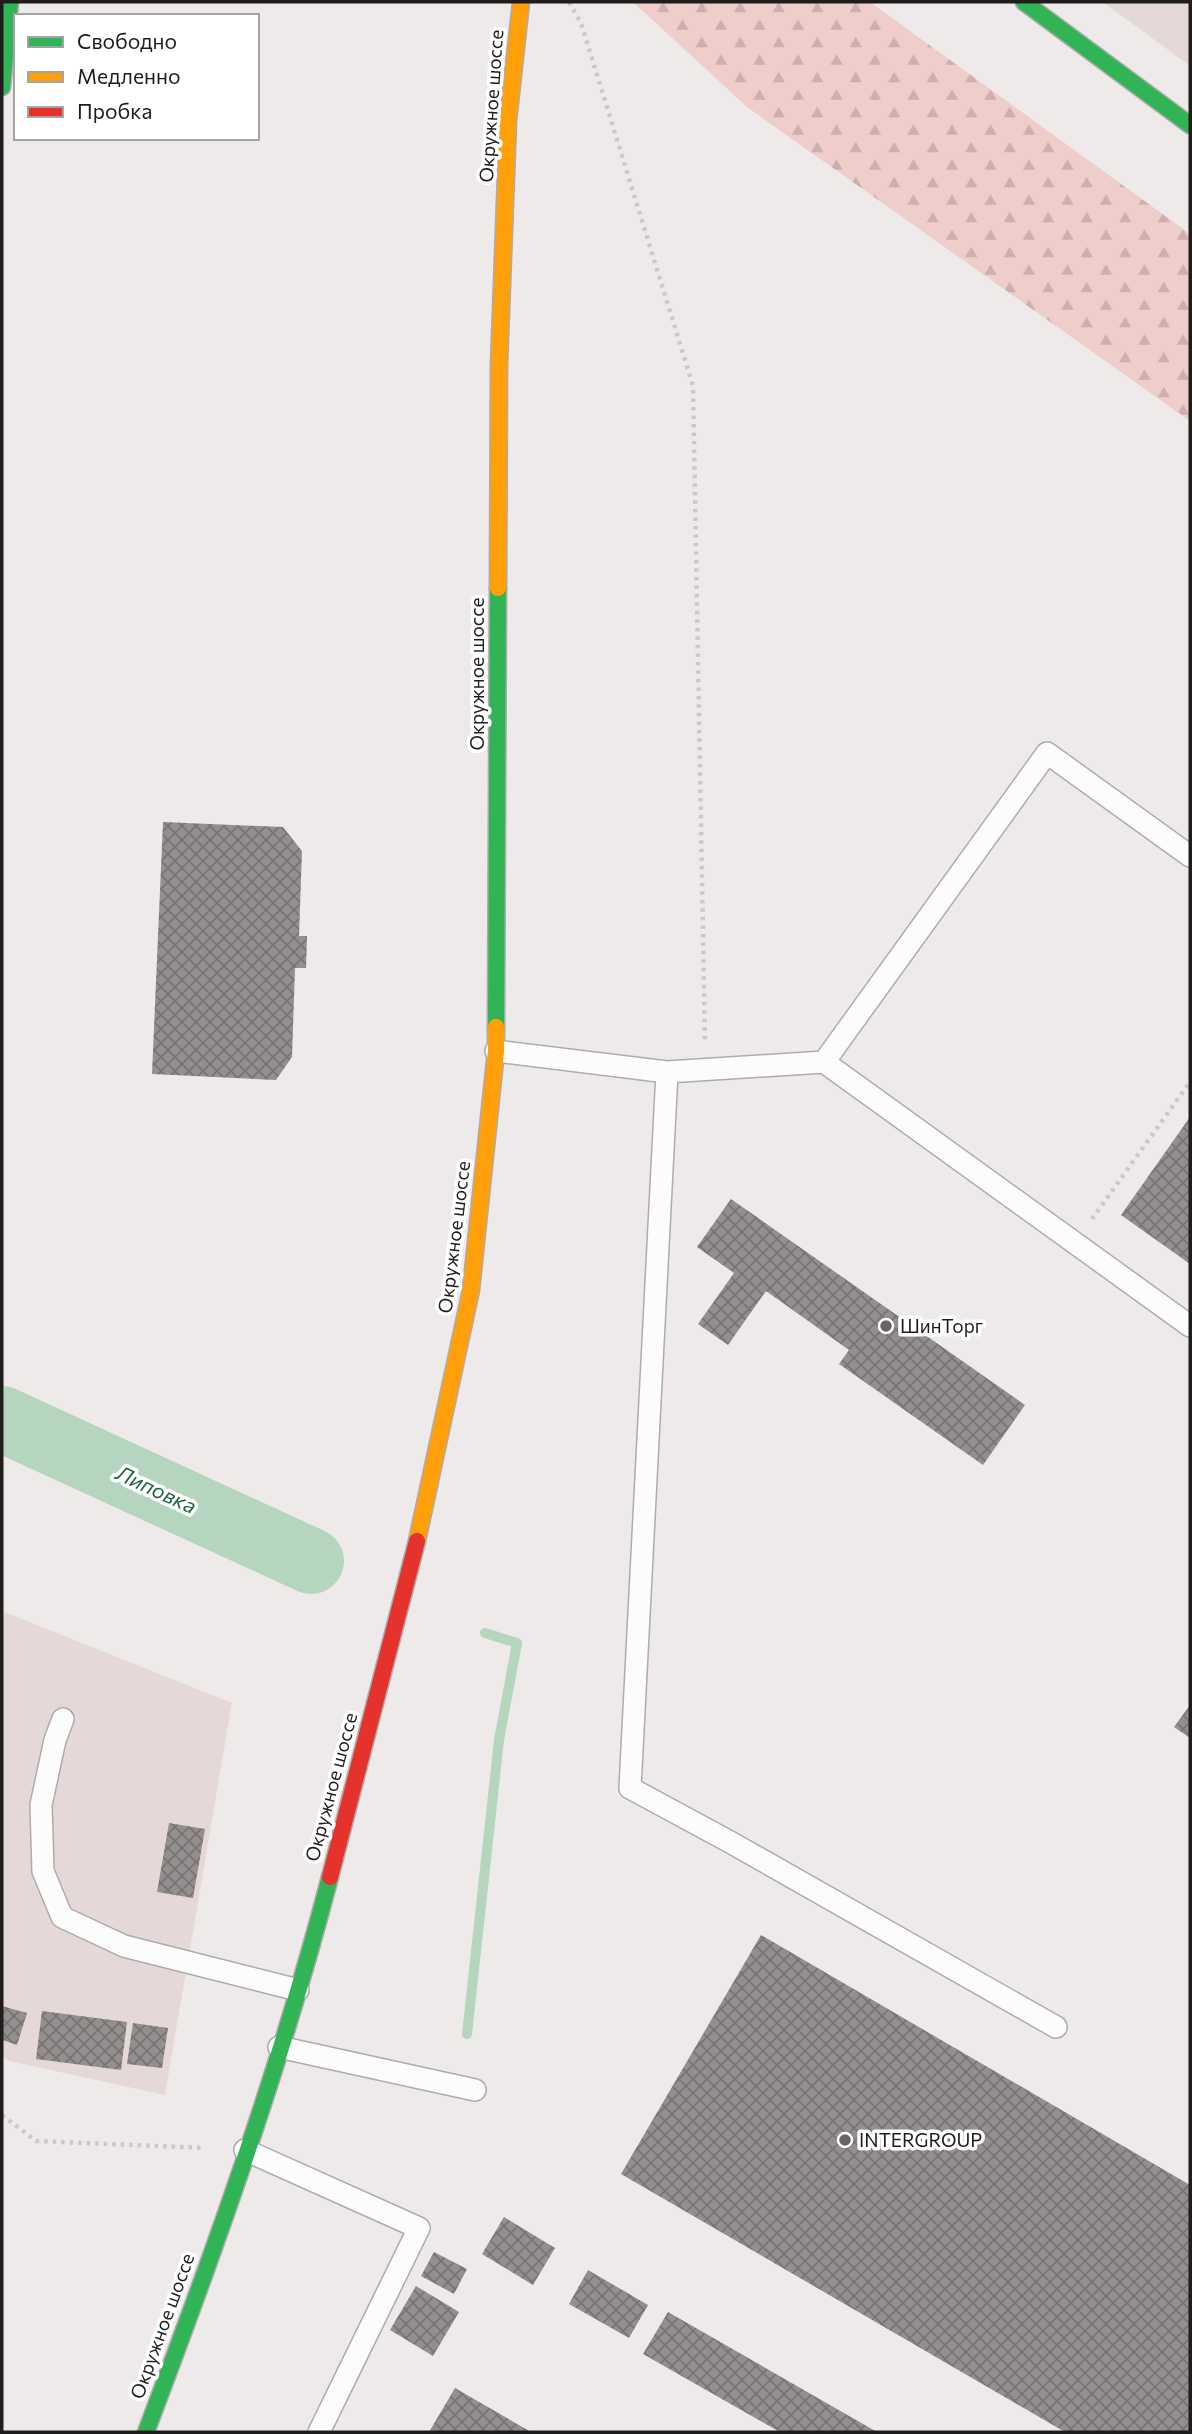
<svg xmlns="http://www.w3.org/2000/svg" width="1192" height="2434" font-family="Commissioner,sans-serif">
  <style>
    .built { fill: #e4d9d8 }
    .forest { fill: url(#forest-firs) }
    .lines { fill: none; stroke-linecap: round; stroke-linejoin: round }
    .stream { stroke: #b6d5bf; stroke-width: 10 }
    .river { stroke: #b6d5bf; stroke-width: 66 }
    .building { fill: url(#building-cross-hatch) }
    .lane-casing { stroke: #afabab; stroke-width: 24 }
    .fast-casing { stroke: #afabab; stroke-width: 19 }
    .slow-casing { stroke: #afabab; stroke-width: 19 }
    .jam-casing { stroke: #afabab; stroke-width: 19 }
    .path { stroke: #cac9c9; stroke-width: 4.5; stroke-dasharray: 3.5 5; stroke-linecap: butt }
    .lane { stroke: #fdfcfc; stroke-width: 21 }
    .fast { stroke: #30b455; stroke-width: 16 }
    .slow { stroke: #ff9f0a; stroke-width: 16 }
    .jam { stroke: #e5322d; stroke-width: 16 }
    .poi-dot { fill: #686464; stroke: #fff; stroke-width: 2.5 }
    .labels { text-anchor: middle; stroke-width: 7; stroke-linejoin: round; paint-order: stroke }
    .street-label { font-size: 19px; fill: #1f1c1c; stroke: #fff }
    .poi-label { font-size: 19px; fill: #1f1c1c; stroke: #fff; text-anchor: start }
    .water-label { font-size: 21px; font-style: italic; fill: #1d643d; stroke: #fff }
  </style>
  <defs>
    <pattern id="forest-firs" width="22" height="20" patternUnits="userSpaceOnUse" patternTransform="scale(1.75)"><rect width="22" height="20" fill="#eecdcb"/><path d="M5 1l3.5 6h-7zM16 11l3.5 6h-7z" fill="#ccafae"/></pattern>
    <pattern id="building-cross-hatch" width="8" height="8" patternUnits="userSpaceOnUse" patternTransform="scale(1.75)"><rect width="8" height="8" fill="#928f8e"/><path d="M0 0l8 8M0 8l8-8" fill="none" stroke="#777473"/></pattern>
  </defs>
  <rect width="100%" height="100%" fill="#efeaea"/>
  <path class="built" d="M1103,2h87v64z
    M2,1611l230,92 -67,392 -156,-34 -7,-4z"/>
  <path class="forest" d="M633,2h237l320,232v187l-443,-314z"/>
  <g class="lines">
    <path class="stream" d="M467,2034l32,-294 18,-97 -32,-10"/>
    <path class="river" d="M2,1419l309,142"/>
  </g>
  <path class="building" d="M163,822l120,5 19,24 -3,85h8l-1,32h-11l-3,89 -16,23 -124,-6z
    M1190,1117v147l-69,-49z
    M731,1199l294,206 -42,60 -144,-101 10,-14 -83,-59 -38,54 -30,-21 36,-51 -37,-26z
    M1190,1705v33l-16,-11z
    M169,1823l36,6 -12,69 -36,-6z
    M761,1935l429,250v247h-125l-444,-258z
    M2,2006l25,7 -10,32 -15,-5z
    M42,2011l85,11 -6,48 -85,-11z
    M133,2023l35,5 -6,40 -35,-4z
    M504,2217l51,31 -22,37 -51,-31z
    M434,2252l33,17 -13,25 -33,-18z
    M588,2270l60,35 -19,33 -60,-34z
    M416,2286l43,26 -26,44 -43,-26z
    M668,2312l209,120h-97l-137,-78z
    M455,2388l76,44h-102z"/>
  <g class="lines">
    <defs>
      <path id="lane" d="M1190,856l-143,-103 -223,309 366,264
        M496,1051l171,21 157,-10
        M667,1072l-37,716 100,54 326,185
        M63,1719l-8,21 -14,65 2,66 19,46 62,29 174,44
        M279,2047l196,43
        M245,2150l174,78 -100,204"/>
      <path id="fast" d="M1024,2l166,123
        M2,87l8,-85
        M496,1027l2,-439
        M146,2432c69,-182 135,-367 184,-555"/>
      <path id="slow" d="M498,588l1,-223 9,-244 13,-119
        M417,1541l54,-251 25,-239v-24"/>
      <path id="jam" d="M330,1877l87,-336"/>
    </defs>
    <use href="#lane" class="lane-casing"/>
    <use href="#fast" class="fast-casing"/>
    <use href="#slow" class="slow-casing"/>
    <use href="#jam" class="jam-casing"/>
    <path class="path" d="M569,2l12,21 112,363 12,655
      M1092,1219l98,-137
      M2,2115l34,26 169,7"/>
    <use href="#lane" class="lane"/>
    <use href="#fast" class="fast"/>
    <use href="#slow" class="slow"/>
    <use href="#jam" class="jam"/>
  </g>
  <g class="poi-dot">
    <circle cx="886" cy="1326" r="7"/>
    <circle cx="845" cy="2140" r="7"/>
  </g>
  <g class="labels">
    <g class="street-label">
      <text transform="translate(491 106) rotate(-86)" y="7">Окружное шоссе</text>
      <text transform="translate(477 674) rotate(-90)" y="7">Окружное шоссе</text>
      <text transform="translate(454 1237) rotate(-83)" y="7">Окружное шоссе</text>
      <text transform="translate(331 1787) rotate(-75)" y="7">Окружное шоссе</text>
      <text transform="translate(162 2326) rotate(-70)" y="7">Окружное шоссе</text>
    </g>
    <g class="poi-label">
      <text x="900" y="1333">ШинТорг</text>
      <text x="859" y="2147">INTERGROUP</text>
    </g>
    <g class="water-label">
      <text transform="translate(156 1490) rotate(25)" y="7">Липовка</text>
    </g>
  </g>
  <rect width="1192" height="2434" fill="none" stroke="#1f1c1c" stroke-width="7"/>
  <rect x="14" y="14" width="245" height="126" fill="#ffffff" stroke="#a5a4a4" stroke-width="2"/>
  <rect x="28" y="37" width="35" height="10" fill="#30b455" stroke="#a5a4a4" stroke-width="2"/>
  <text x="77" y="49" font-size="21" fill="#1f1c1c">Свободно</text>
  <rect x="28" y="72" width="35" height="10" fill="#ff9f0a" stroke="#a5a4a4" stroke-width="2"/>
  <text x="77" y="84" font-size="21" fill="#1f1c1c">Медленно</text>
  <rect x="28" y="107" width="35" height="10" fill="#e5322d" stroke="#a5a4a4" stroke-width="2"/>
  <text x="77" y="119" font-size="21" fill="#1f1c1c">Пробка</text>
</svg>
